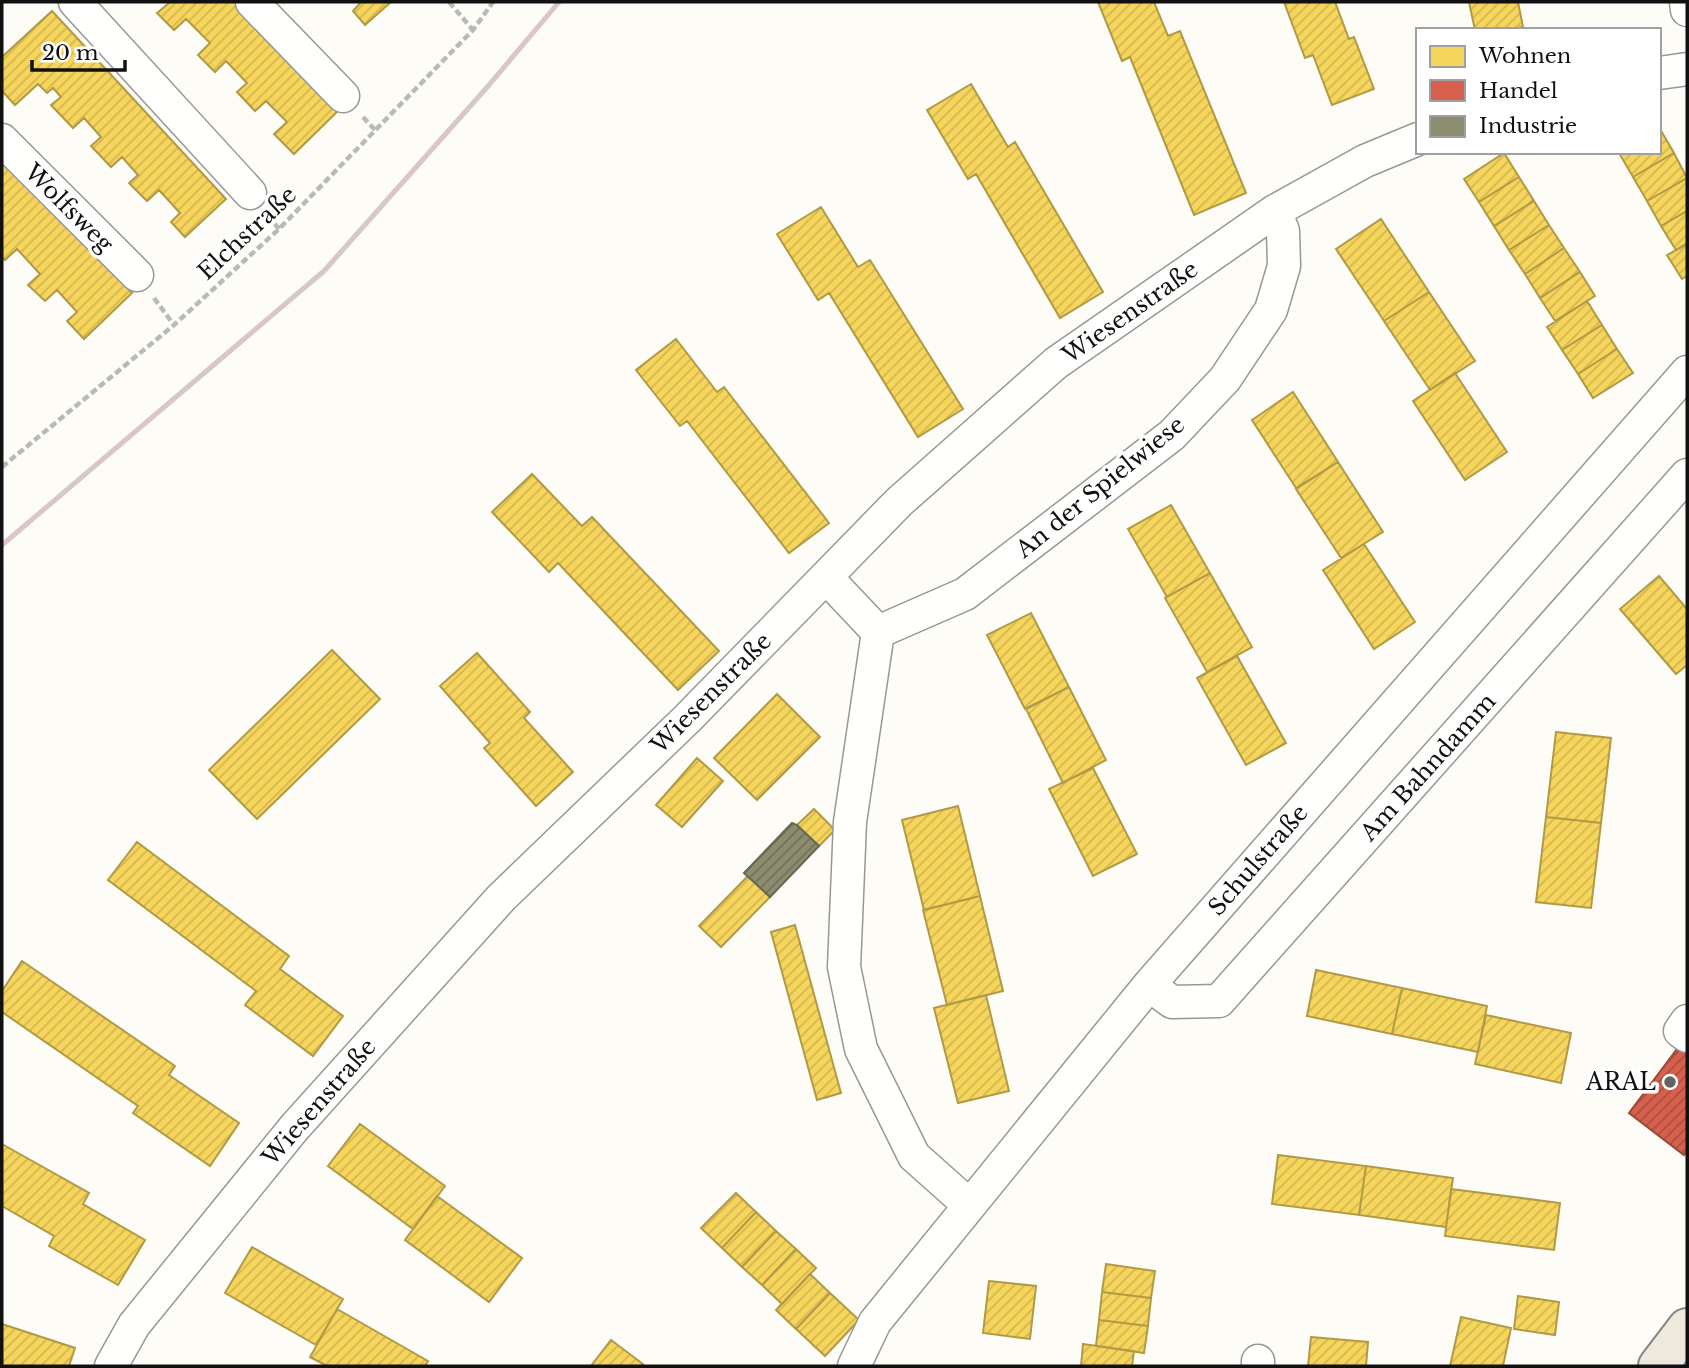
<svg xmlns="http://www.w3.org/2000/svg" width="1689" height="1368" font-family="'Libre Baskerville',serif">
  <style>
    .homes { fill: url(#homes-hatch); stroke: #b19a46; stroke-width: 2 }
    .shops { fill: url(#shops-hatch); stroke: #9b483b; stroke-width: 2 }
    .industry { fill: url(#industry-hatch); stroke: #676752; stroke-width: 2 }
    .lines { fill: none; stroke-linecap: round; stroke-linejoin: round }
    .minor-casing { stroke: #979795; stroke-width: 35 }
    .major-casing { stroke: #858482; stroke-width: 42 }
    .path { stroke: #b9b9b8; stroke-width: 4.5; stroke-dasharray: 7 3.5; stroke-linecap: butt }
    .minor { stroke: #fffffe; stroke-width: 32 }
    .major { stroke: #ede9dc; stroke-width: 38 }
    .rail { stroke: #d9c6c7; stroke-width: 5 }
    .poi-dot { fill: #646362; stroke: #fff; stroke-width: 2.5 }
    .labels { text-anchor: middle; stroke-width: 7; stroke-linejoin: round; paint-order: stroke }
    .street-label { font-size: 23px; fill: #111; stroke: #fff }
    .poi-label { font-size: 23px; fill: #111; stroke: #fff; text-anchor: end }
  </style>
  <defs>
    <pattern id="homes-hatch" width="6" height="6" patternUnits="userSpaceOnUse" patternTransform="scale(1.75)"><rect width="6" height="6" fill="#f6d55c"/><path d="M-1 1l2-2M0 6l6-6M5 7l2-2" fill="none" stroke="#d2b64f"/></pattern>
    <pattern id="shops-hatch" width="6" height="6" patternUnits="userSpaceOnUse" patternTransform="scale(1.75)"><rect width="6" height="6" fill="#d6604d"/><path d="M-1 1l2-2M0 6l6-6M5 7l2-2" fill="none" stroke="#ac4e3f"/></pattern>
    <pattern id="industry-hatch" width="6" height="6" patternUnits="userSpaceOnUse" patternTransform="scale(1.75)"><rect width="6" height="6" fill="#8c8c6e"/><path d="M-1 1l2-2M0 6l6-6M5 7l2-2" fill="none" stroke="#717159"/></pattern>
  </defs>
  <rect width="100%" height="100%" fill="#fdfcf7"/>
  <path class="homes" d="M168,2h72l102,105 -48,47 -20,-20 13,-12 -21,-21 -11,10 -18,-19 10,-9 -21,-22 -11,11 -17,-17 12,-12 -24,-24 -12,11 -17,-17 12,-10z
    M361,2h30l-26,23 -12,-14z
    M1098,2h56l14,34 12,-5 66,162 -52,22 -64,-158 -8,4z
    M1284,2h51l14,37 5,-2 20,52 -42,16 -19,-50 -8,3z
    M1469,2h49l5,25 -16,3h-32z
    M52,11l174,188 -41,38 -14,-15 9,-9 -21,-23 -12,11 -18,-18 9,-8 -16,-18 -11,10 -20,-21 10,-9 -17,-19 -11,10 -22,-23 10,-8 -8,-9 -6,5 -9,-9 -23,21 -13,-14v-34z
    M971,84l37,63 7,-5 88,150 -43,26 -84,-144 -8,5 -41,-69z
    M1660,129l14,24 -41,24 -14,-24 40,-1z
    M1504,153l15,24 -40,25 -15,-23z
    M1674,153l13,25 -40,23 -14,-24z
    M2,157l130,136 -48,46 -17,-18 10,-9 -20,-22 -12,11 -17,-16 12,-11 -23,-25 -12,11 -3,-3z
    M1519,177l15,24 -40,25 -15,-24z
    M1687,178v33l-26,15 -14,-25z
    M1534,201l15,24 -40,25 -15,-24z
    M821,207l37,60 12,-7 93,149 -45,28 -89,-144 -11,7 -41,-66z
    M1687,211v32l-11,7 -15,-24z
    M1381,219l48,73 -45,29 -48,-72z
    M1549,225l15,23 -39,26 -16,-24z
    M1687,244v32l-5,3 -15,-24z
    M1564,248l16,24 -40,26 -15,-24z
    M1580,272l15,24 -40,25 -15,-23z
    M1429,292l46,69 -45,29 -46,-69z
    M1587,301l15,24 -40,25 -15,-23z
    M1602,325l15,24 -39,25 -16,-24z
    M676,339l41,53 7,-5 105,136 -40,30 -102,-132 -7,5 -44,-56z
    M1617,349l16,24 -40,25 -15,-24z
    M1455,373l52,79 -42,28 -52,-79z
    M1293,392l45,70 -42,26 -44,-68z
    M1338,462l45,70 -42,26 -45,-69z
    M532,474l50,52 10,-9 127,134 -41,39 -120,-127 -9,9 -57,-60z
    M1171,505l39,68 -43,24 -39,-68z
    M1364,544l51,78 -41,27 -51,-79z
    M1210,573l42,74 -45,25 -42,-74z
    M1659,576l28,33v56l-11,9 -56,-65z
    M1031,613l38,74 -44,22 -38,-74z
    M332,650l48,49 -123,120 -48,-49z
    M477,653l53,59 -6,6 49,54 -37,34 -52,-58 6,-5 -50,-57z
    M1237,656l49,87 -40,22 -49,-87z
    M1069,687l37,73 -43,23 -37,-74z
    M777,694l43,43 -63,63 -43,-42z
    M1556,732l55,6 -10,85 -55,-6z
    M697,758l26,23 -41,46 -26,-22z
    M1093,768l44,86 -44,22 -44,-87z
    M958,806l22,90 -56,14 -22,-90z
    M814,809l21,21 -16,16 -22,-21z
    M1546,817l55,6 -10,85 -55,-6z
    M137,842l152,114 -9,13 63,47 -30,40 -68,-51 11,-14 -148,-111z
    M748,876l22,21 -49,50 -22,-21z
    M980,896l23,95 -56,14 -24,-95z
    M795,925l46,168 -24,7 -46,-168z
    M22,961l153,105 -6,9 70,48 -29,43 -77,-53 5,-7 -136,-94v-21z
    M1316,970l86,18 -10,46 -85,-18z
    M1402,988l85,18 -9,46 -86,-18z
    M986,995l23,96 -51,12 -24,-95z
    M1486,1015l85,18 -10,50 -86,-19z
    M360,1124l85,62 -32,43 -85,-63z
    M2,1144l87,49 -6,11 62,36 -27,45 -69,-39 5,-10 -52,-30z
    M1278,1155l88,11 -7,49 -87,-11z
    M1366,1166l87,12 -7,49 -87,-12z
    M1451,1189l109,14 -6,47 -109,-14z
    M736,1193l20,19 -34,36 -21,-20z
    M437,1196l85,62 -33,44 -84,-62z
    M756,1212l20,19 -34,36 -20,-19z
    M776,1231l20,18 -34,36 -20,-18z
    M252,1247l91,52 -27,46 -91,-52z
    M796,1249l20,19 -34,36 -20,-19z
    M1106,1264l49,7 -4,27 -49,-6z
    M810,1274l20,19 -34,36 -20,-19z
    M989,1281l47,5 -6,53 -47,-6z
    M1102,1292l49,6 -3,28 -49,-6z
    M830,1293l29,27 -34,36 -29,-27z
    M1518,1296l41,6 -4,33 -41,-6z
    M337,1309l91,52 -3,5h-98l-17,-9z
    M1461,1317l50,11 -8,38h-53z
    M1099,1320l49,6 -4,27 -48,-7z
    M2,1324l73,24 -6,18h-67z
    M1311,1337l57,5 -2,24h-58z
    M611,1340l32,24 -2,2h-50z
    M1083,1344l51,7 -2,15h-51z"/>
  <path class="shops" d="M1680,1045l7,6v100l-3,4 -55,-42z"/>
  <path class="industry" d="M792,823l5,2 22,21 -49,51 -26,-24z"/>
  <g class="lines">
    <defs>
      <path id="minor" d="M75,2l175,191
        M252,2l91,94
        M1686,2l1,8
        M1659,73l28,-4
        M2,140l135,135
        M826,577l52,55
        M1149,985l23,17 47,-1 468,-526
        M1687,1021l-7,10 7,5
        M969,1205l-55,-49 -53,-107 -17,-82 6,-145 28,-190 87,-38 207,-159 53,-56 46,-69 13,-44 -1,-35 -8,-20
        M111,1366l23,-41 160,-197 207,-230 187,-180 211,-216 157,-139 219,-152 90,-50 53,-22
        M854,1366l21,-44 274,-337 538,-613
        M1258,1366v-5"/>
      <path id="major" d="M1658,1366l29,-38"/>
    </defs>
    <use href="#minor" class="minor-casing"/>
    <use href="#major" class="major-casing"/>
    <path class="path" d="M449,2l24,28
      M363,117l13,14
      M268,216l11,13
      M154,298l20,27
      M2,467l172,-142 105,-96 194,-199 20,-28"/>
    <use href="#minor" class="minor"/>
    <use href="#major" class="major"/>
    <path class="rail" d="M2,545l322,-274 165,-186 70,-83"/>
  </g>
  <circle class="poi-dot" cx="1670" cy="1082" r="7"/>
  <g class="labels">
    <g class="street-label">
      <text transform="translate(69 208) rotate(45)" y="8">Wolfsweg</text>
      <text transform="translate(247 233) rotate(-43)" y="8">Elchstraße</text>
      <text transform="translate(1130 312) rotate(-35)" y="8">Wiesenstraße</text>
      <text transform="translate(1100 487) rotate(-39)" y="8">An der Spielwiese</text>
      <text transform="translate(711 693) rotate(-45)" y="8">Wiesenstraße</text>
      <text transform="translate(1428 767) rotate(-48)" y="8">Am Bahndamm</text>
      <text transform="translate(1258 860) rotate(-49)" y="8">Schulstraße</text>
      <text transform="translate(319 1102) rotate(-49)" y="8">Wiesenstraße</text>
    </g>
    <g class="poi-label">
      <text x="1656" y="1090">ARAL</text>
    </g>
  </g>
  <rect width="1689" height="1368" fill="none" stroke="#111111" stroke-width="7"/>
  <rect x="1416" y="28" width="245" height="126" fill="#ffffff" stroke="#a0a0a0" stroke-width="2"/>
  <rect x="1430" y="46" width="35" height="21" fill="#f6d55c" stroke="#a0a0a0" stroke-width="2"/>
  <text x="1479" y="63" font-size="21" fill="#111111">Wohnen</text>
  <rect x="1430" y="80" width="35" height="21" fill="#d6604d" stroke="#a0a0a0" stroke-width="2"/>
  <text x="1479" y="98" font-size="21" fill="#111111">Handel</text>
  <rect x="1430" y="116" width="35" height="21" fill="#8c8c6e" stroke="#a0a0a0" stroke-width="2"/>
  <text x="1479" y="133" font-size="21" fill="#111111">Industrie</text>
  <path d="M32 60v10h93v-10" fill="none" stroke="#111111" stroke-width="3.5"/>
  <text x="42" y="60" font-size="21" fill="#111111" stroke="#ffffff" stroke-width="5" paint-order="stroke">20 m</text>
</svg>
